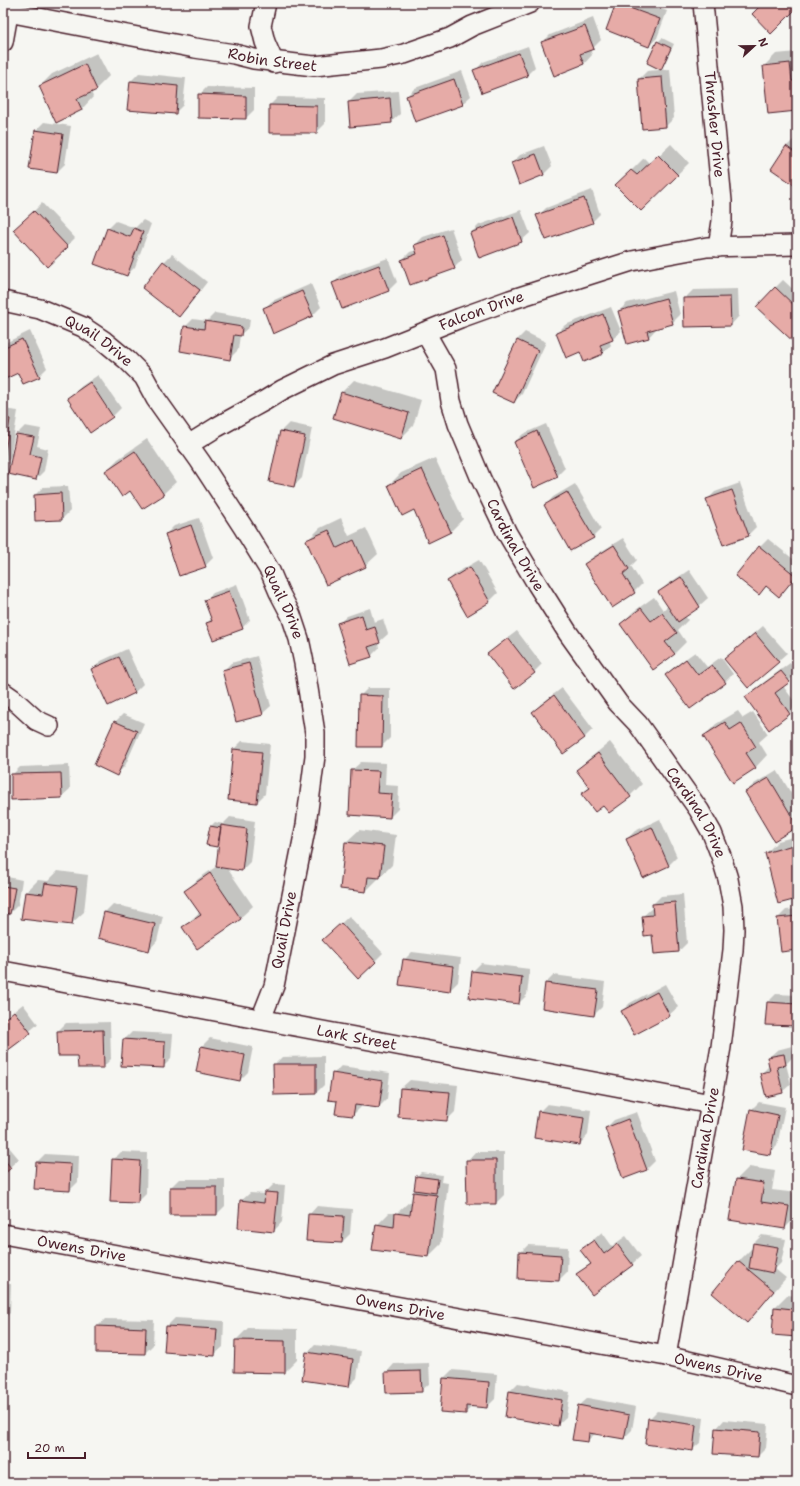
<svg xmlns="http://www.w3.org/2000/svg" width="800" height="1486" font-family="'Shantell Sans',sans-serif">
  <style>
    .shadow { fill: #0003 }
    .building { fill: #e6aba7; stroke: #4a1f2b }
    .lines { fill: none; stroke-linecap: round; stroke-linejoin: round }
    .minor-casing { stroke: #4a1f2b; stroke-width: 22 }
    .minor { stroke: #f6f6f2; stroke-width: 19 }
    .labels { text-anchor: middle; stroke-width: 3; stroke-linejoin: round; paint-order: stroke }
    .street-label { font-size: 15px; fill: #4a1f2b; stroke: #f6f6f2 }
  </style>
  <rect width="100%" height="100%" fill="#f6f6f2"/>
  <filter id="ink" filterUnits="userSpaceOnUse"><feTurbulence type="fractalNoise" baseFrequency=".025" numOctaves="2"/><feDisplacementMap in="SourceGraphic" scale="8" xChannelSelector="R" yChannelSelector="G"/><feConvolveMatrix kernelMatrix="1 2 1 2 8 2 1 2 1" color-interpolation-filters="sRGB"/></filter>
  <g filter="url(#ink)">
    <path class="shadow" d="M617,3h29l21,8 -10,27 -8,8 -42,-16z
      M593,18l8,22 -8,8 -3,1 2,6 -8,9 -30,11 -12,-32 8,-8z
      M662,38l12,6 -10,21 -4,3 -2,-26z
      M528,46l7,21 -8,8 -52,-4 8,-9z
      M797,52v58l-33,-44 12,-12z
      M97,53l12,23 -13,13 -5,2 2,6 -12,13 -41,-24 12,-12z
      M670,69l4,49 -8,8 -27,-47 8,-8z
      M462,71l9,25 -9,8 -55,-8 8,-8z
      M139,73l47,5 -3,27 -8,8 -44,-32z
      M207,87l47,1v22l-8,8 -47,-23z
      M398,91l2,23 -9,8 -42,-20 8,-8z
      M278,97l47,1v26l-8,8 -47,-27z
      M44,122l27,4 -6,38 -8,8 -27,-4 6,-38z
      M795,138l2,2v45l-11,-38z
      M671,144l18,19 -48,47 -24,-25 27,-27 6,6z
      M544,146l8,20 -9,9 -31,-12 8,-8z
      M592,190l8,24 -8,8 -54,-6 8,-8z
      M42,203l33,35 -27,27 -33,-35z
      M521,210l9,23 -9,8 -50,-8 8,-8z
      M143,220l8,4 -16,43 -8,8 -19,-46 8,-8 19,7z
      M451,228l11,32 -8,8 -52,-8 8,-8 7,-2 -2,-5 8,-8z
      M172,254l35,28 -20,26 -8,8 -15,-54z
      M388,258l9,24 -8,8 -56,-6 8,-9z
      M783,280l14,13v51l-22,-56z
      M311,284l10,23 -8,8 -39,17 -10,-23 8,-8z
      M738,289l1,27 -8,9 -46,1 -1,-27 9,-9z
      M674,291l6,24 -8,8 -16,4v2l-8,9 -29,-27 8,-8z
      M611,307l10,24 -8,8 -4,1 2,5 -8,8 -22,-2 -24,-18 8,-8z
      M215,313l35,6 -1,8 -9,8 -2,15 -9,9 -44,-32 8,-8 14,2z
      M30,331l17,37 -8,8 -20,-4 -16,7v-35z
      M525,332l21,10 -24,52 -8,8 3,-62z
      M98,375l23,33 -8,8 -22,16 -23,-34 8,-8z
      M354,380l67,20 -8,26 -12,12 -67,-20 8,-26z
      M3,409l15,2 -7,42h2l4,-19 8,-8 16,3 -4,17 11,3 -4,22 -8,8 -24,-23 -9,10z
      M289,423l23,5 -10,50 -8,8 -13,-55z
      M546,424l19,44 -8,8 -42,-34 8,-8z
      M147,439l29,43 -13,12 -21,14 -12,-18 -24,-19 12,-12z
      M435,458l28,61 -13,13 -36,-23 -25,-24 12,-12z
      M740,483l16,44 -8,8 -41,-35 8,-8z
      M575,484l26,45 -8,8 -48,-31 8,-9z
      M68,486l2,25 -8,8 -27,-24 8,-8z
      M199,518l14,40 -8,8 -39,-32 8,-8z
      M341,518l8,18 17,-8 12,26 -13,12 -57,-26 12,-12z
      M623,538l14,22 -6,6 11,18 -8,8 -49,-28 9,-8z
      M768,539l29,23v14l-18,20 -12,-10 -8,8 1,-47z
      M479,560l19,33 -8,8 -22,13 -20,-33 8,-8z
      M689,570l19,28 -9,8 -14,10 3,4 -10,10 8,12 -12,12 -53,-30 12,-12 21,-15 9,13 5,-4 -9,-14 9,-8z
      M237,584l13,36 -8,8 -35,-5 5,-5 -7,-17 8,-8z
      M370,608l4,14 9,-3 5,15 -10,9 1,5 -8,8 -33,-32 9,-8z
      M763,626l24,27 -39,34 -23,-28z
      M517,631l25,33 -8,8 -45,-18 8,-8z
      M127,649l16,35 -8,8 -26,13 -17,-35 9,-9z
      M695,652l12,15 14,-10 12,17 -8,8 -59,-7 8,-8z
      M257,656l14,50 -9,8 -39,-43 8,-8z
      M790,663l7,10 -14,13 14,19 -8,8 -20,15 -22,-31 8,-8z
      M368,688h22v50l-8,8 -22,-50z
      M562,688l31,41 -8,8 -22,16 -30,-41 8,-8z
      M738,711l5,7 10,-6 15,22 -9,8 8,13 -12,13 -51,-32 12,-12z
      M123,714l21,9 -19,43 -8,8 -2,-52z
      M242,741l28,3 -5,50 -8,8 -23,-53z
      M610,742l32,42 -12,12 -27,9 -20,-11 7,-8 -13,-16 13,-12z
      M361,762l25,1 -1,22 14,1 -1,23 -8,8 -40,-3 2,-44z
      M69,765l1,24 -9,8 -49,-22 8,-8z
      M777,770l20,33v23l-51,-34 8,-8z
      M230,817l25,4 -5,41 -8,8 -15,-2 26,38 -13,12 -43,30 -14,-21 17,-15 -14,-21 12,-12 19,-13 3,-23 -4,3 -5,-20 4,-4 8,2z
      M660,819l17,38 -8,8 -25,11 -17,-37 8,-8z
      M359,830l37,5 -4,30 -12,12h-2v2l-12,12 -20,-49z
      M797,836v62l-18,4 -13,-49 12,-12z
      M58,871l30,4 -4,37 -13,12 -45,-32 12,-12 10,1z
      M3,876l19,4 -4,25 -8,8 -7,-1z
      M683,894l4,49 -8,8 -26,-17 -10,-18 9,-8h1v-4l8,-8z
      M113,904l50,12 -6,25 -8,9 -44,-38z
      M797,909v40l-19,-31 8,-8z
      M349,916l34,37 -8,8 -43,-29z
      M412,952l49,6 -3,24 -9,9 -45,-31z
      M481,963l49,6 -3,26 -8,8 -49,-6 3,-26z
      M554,975l51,7 -3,25 -8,8 -51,-7 3,-25z
      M665,984l13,23 -9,8 -47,-4 8,-8z
      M776,994l21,1v30l-29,-23z
      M23,1004l15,20 -35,29v-33z
      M110,1022l1,37 -8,8 -25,-12 -20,-24 8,-8z
      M132,1032l41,2 -2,25 -8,8 -39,-27z
      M210,1038l43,9 -5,25 -8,8 -38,-34z
      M792,1046l2,10 -8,8 5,20 -9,8 -20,-19 8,-8 -2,-7 9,-8z
      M324,1056v29l-8,8 -42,-28 8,-8z
      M341,1066l49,7 -3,26 -8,8 -18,-2v2l-8,8 -15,-14 -5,-27z
      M410,1080l48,5 -3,27 -8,8 -48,-4 2,-28z
      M759,1102l26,5 -8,39 -8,8 -18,-44z
      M547,1104l44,6 -3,25 -8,9 -41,-32z
      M637,1112l18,49 -8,8 -23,8 -18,-49 8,-8z
      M3,1140l16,19 -16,14z
      M121,1152l26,1 -1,41 -8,8 -25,-42z
      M475,1152h29v43l-8,8h-29v-42z
      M45,1154l34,2 -1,26 -8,8 -33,-28z
      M749,1167l26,4 -3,19 25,3v23l-12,12 -48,-49z
      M421,1172l21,3 -1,7 7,1 -7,61 -12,12 -52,-31 12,-12h8l12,-11h4l1,-10 3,-3h-1l1,-13z
      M179,1179h46v27l-8,8 -46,-27z
      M274,1184l11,1 -3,37 -8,9 -33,-30 9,-8 16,1v-2z
      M317,1206l35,3 -2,25 -8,8 -33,-27z
      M602,1232l10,14 14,-10 15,20 -9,8 -39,30 -15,-20 13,-11 -9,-13z
      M762,1235l24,4 -5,24 -6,6 11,9 -39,44 -34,-30 26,-31 12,-12 2,1 1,-7z
      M528,1245l40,2 -1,25 -8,8 -39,-27z
      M3,1284h8l-1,29 -7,6z
      M787,1295l10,1v40l-22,-29z
      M175,1318l49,3 -1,26 -9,8 -47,-29z
      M105,1319l49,1 -1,25 -8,8 -48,-1v-25z
      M248,1328l49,1v31l-12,12 -49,-32z
      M315,1345l46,6 -4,27 -8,8 -42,-33z
      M429,1363l1,20 -9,8 -35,-18 8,-9z
      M452,1370l45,4 -2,25 -8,8 -14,-1 -8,7 -21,-35z
      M518,1383l52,9 -4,25 -9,8 -47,-34z
      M588,1398l48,9 -4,23 -8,8 -28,-5 -9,8 -8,-35z
      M657,1411l47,7 -3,24 -9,8 -43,-31z
      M724,1420l44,4 -2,24 -8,8 -42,-27z"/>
    <path class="building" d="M330,3h17l-14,6z
      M616,3l44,16 -11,28 -43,-17z
      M763,3h34v5l-26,26 -19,-20z
      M585,26l9,23 -14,5 4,10 -30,12 -13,-34z
      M657,41l14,7 -10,22 -14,-7z
      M519,53l9,23 -46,17 -9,-23z
      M790,63l2,18 5,-1v31l-29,3 -5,-48z
      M85,64l12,26 -20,9 5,11 -26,13 -17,-37z
      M662,77l4,50 -24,2 -4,-50z
      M454,79l9,26 -48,17 -9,-26z
      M130,81l48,5 -2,28 -49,-4z
      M198,94l48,2v23l-48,-1z
      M390,98l2,25 -42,4 -2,-25z
      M269,105l48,1v27h-48z
      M35,130l28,4 -6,39 -28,-4z
      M786,146l11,8v33l-26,-18z
      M536,154l8,21 -25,10 -8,-22z
      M658,155l20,20 -37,36 -26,-26 16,-15 6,5z
      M584,198l9,25 -47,17 -10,-25z
      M34,211l34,36 -21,20 -34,-37z
      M513,217l9,25 -43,16 -9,-25z
      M107,228l23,9 4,-9 9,4 -16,44 -33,-12z
      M443,235l12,34 -45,16 -9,-25 16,-6 -3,-9z
      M163,261l37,29 -21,27 -37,-29z
      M379,265l10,26 -47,18 -10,-26z
      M775,287l22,21v37l-41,-38z
      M302,291l11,25 -40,18 -10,-26z
      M730,297l1,29 -47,1 -1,-29z
      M666,298l7,26 -26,7 2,7 -22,6 -9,-33z
      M603,314l10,26 -13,5 3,9 -19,8 -4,-10 -14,6 -10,-25z
      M205,321l37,6 -1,9 -7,-1 -4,25 -50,-9 4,-25 20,3z
      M22,339l18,38 -17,7 -5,-11 -15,7v-32z
      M517,340l21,10 -24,53 -22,-10z
      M90,382l23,35 -23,16 -23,-35z
      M341,392l68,21 -8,26 -68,-21z
      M3,418l7,1 -7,47z
      M280,431l25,5 -11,51 -25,-5z
      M537,431l21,46 -24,11 -20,-46z
      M16,434l18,3 -4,17 11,3 -5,23 -28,-6z
      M135,451l29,44 -22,14 -12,-18 -8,6 -17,-26z
      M422,469l29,63 -23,11 -14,-33 -12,6 -14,-31z
      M732,490l17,46 -26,9 -17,-46z
      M567,492l27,46 -24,13 -26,-46z
      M61,493l1,27 -27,1 -1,-26z
      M191,525l15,42 -27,9 -14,-42z
      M329,530l8,18 17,-8 12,27 -40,18 -20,-45z
      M614,545l15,24 -6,5 12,19 -23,15 -28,-44z
      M759,546l37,30 -17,21 -13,-11 -7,9 -24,-19z
      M470,567l20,35 -23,14 -20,-35z
      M681,577l19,30 -22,15 -20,-30z
      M229,591l14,38 -30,11 -7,-17 6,-2 -8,-21z
      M641,608l10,13 11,-8 15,20 -12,9 10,12 -22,16 -33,-46z
      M362,615l4,15 9,-3 5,16 -12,4 4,10 -22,7 -13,-41z
      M755,633l24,29 -31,26 -24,-29z
      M508,638l27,35 -21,16 -27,-35z
      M119,657l16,36 -27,13 -17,-37z
      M686,659l12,16 14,-10 14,18 -36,26 -25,-34z
      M249,663l14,52 -27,7 -14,-52z
      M781,671l9,11 -15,11 15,21 -21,16 -24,-33z
      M359,695l24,1 -1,51h-24z
      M554,695l31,43 -22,16 -31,-42z
      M114,721l23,10 -20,45 -23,-11z
      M725,722l5,8 11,-7 15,24 -10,6 10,15 -23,15 -30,-47z
      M233,749l29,3 -5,51 -29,-3z
      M598,753l33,44 -22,16 -6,-7 -8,6 -14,-18 9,-6 -14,-18z
      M351,770l28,1 -2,22 15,1 -2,24 -41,-3z
      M61,773l1,25 -51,2v-26z
      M769,778l28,47v2l-23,14 -29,-49z
      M221,825l26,4 -5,42 -26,-4z
      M210,826l11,2 -4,19 -11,-2z
      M652,827l17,39 -26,12 -17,-39z
      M345,842l39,4 -4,32 -12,-1 -2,15 -26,-3z
      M793,845l2,8 2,-1 -1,18 1,29 -19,5 -13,-51z
      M210,873l31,46 -44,30 -15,-22 19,-12 -17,-24z
      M45,883l32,4 -5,38 -51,-6 4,-27 18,2z
      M3,886l12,2 -5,26 -7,-1z
      M675,902l4,50 -25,2 -2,-19 -8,1 -2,-20 11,-1 -1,-11z
      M104,912l51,12 -6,27 -51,-13z
      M797,916v34l-16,2 -4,-34z
      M341,923l35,39 -18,17 -36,-39z
      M403,959l50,7 -3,26 -51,-7z
      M472,971l50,6 -3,27 -50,-6z
      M545,983l53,7 -4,26 -52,-8z
      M657,992l13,24 -36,19 -13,-24z
      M767,1002l30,2v22l-32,-1z
      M14,1011l17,22 -28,21v-34z
      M103,1030l1,38h-26l-1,-12h-19l-1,-25z
      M123,1039l42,3 -1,26 -43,-2z
      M201,1046l44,9 -5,26 -44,-9z
      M784,1054l2,11 -9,2 6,26 -17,4 -6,-24 10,-2 -3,-14z
      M273,1064h43v30l-42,1z
      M332,1073l51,8 -4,27 -24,-3 -2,11 -18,-2 2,-13 -9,-1z
      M400,1088l50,4 -3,29 -49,-4z
      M750,1109l28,6 -8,40 -28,-5z
      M538,1111l46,7 -4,27 -46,-7z
      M628,1119l19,51 -24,9 -18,-51z
      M3,1158l8,10 -8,7z
      M112,1159l28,2 -2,42 -28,-1z
      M466,1160h30v44h-29z
      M36,1162l35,2 -1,27 -36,-2z
      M416,1176l22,3 -2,14 -22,-3z
      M736,1179l28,4 -3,19 28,4 -4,23 -56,-9z
      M170,1187h47v28h-47z
      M265,1192l13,1 -4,39 -36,-4 2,-28 24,3z
      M413,1192l24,3 -8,62 -57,-7 4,-26 18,3 1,-14 15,2z
      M308,1214l36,2 -2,27 -36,-2z
      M594,1240l10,14 13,-10 16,21 -41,30 -16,-21 15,-10 -11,-14z
      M753,1243l25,4 -5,26 -24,-5z
      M519,1252l42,3 -2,26 -41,-2z
      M738,1261l36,30 -27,32 -35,-30z
      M794,1299l3,1v37l-25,-2 2,-28 19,2z
      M96,1326l50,2 -1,26 -49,-1z
      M166,1326l51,3 -2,27 -51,-4z
      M235,1340l50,1v32l-51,-1z
      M306,1352l47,7 -4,28 -47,-7z
      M421,1371l1,21 -36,1 -1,-21z
      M443,1378l46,4 -2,26 -21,-2v8l-26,-2z
      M509,1391l53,9 -4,26 -53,-9z
      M578,1405l51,10 -5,24 -35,-6 -1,9 -16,-2z
      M648,1418l48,7 -3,26 -48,-7z
      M715,1428l45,4 -2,25 -45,-3z"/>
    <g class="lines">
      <defs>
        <g id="minor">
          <path d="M266,3l-5,23 4,16 9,21"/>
          <path id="s1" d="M703,3l19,198v20l-4,26"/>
          <path id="s2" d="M8,12l187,36 39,6 20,5 60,7 67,-7 23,-5 46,-16 22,-12 58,-23"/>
          <path d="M3,42l7,-39"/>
          <path id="s3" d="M3,301l37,8 43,18 21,14 23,19 17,17 12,22 44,62 43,66 27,44 9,21 12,23 8,24 5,24 11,70v23l-9,69 -32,161 -13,33"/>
          <path id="s4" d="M425,332l21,37 5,32 7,23 23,55 26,54 30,51 31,49 50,70 20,21 61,86 13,23 9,23 7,23 5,27 1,24 -1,20 -12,97 -55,309"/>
          <path id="s5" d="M188,445l29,-18 47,-26 18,-11 51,-25 52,-17 75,-30 50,-18 122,-39 26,-5 49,-9 90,-2"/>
          <path d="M3,692l10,7 23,21 13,6"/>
          <path id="s6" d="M3,971l708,133"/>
          <path id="s7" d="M3,1234l663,122 131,30"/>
        </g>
      </defs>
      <use href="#minor" class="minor-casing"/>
      <use href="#minor" class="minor"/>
    </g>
  </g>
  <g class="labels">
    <g class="street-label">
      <text dy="5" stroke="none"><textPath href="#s2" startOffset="269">Robin Street</textPath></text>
      <text dy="5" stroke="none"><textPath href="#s1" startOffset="122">Thrasher Drive</textPath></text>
      <text dy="5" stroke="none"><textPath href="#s5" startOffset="324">Falcon Drive</textPath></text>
      <text dy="5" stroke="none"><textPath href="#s3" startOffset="105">Quail Drive</textPath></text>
      <text dy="5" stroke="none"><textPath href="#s4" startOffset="233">Cardinal Drive</textPath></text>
      <text dy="5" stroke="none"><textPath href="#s3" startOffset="429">Quail Drive</textPath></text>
      <text dy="5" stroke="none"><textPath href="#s4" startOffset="557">Cardinal Drive</textPath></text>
      <text transform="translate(284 930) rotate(-79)" y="5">Quail Drive</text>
      <text dy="5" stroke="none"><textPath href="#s6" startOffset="360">Lark Street</textPath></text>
      <text transform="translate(705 1138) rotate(-80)" y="5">Cardinal Drive</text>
      <text dy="5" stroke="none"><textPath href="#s7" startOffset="80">Owens Drive</textPath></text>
      <text dy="5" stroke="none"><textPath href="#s7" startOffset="404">Owens Drive</textPath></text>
      <text dy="5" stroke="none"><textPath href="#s7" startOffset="728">Owens Drive</textPath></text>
    </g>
  </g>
  <rect width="800" height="1486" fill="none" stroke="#f6f6f2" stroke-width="16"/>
  <rect x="8" y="8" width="784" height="1470" fill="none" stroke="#4a1f2b" stroke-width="1.5" filter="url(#ink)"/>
  <g transform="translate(754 46) rotate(68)" stroke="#f6f6f2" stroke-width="3" paint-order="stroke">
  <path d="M0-3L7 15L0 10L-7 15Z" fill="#4a1f2b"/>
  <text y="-6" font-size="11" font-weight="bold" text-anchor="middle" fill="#4a1f2b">N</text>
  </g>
  <path d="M28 1452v6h57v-6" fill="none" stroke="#4a1f2b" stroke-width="2"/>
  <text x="34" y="1452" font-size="12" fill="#4a1f2b" stroke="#f6f6f2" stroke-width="3" paint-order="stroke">20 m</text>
</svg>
